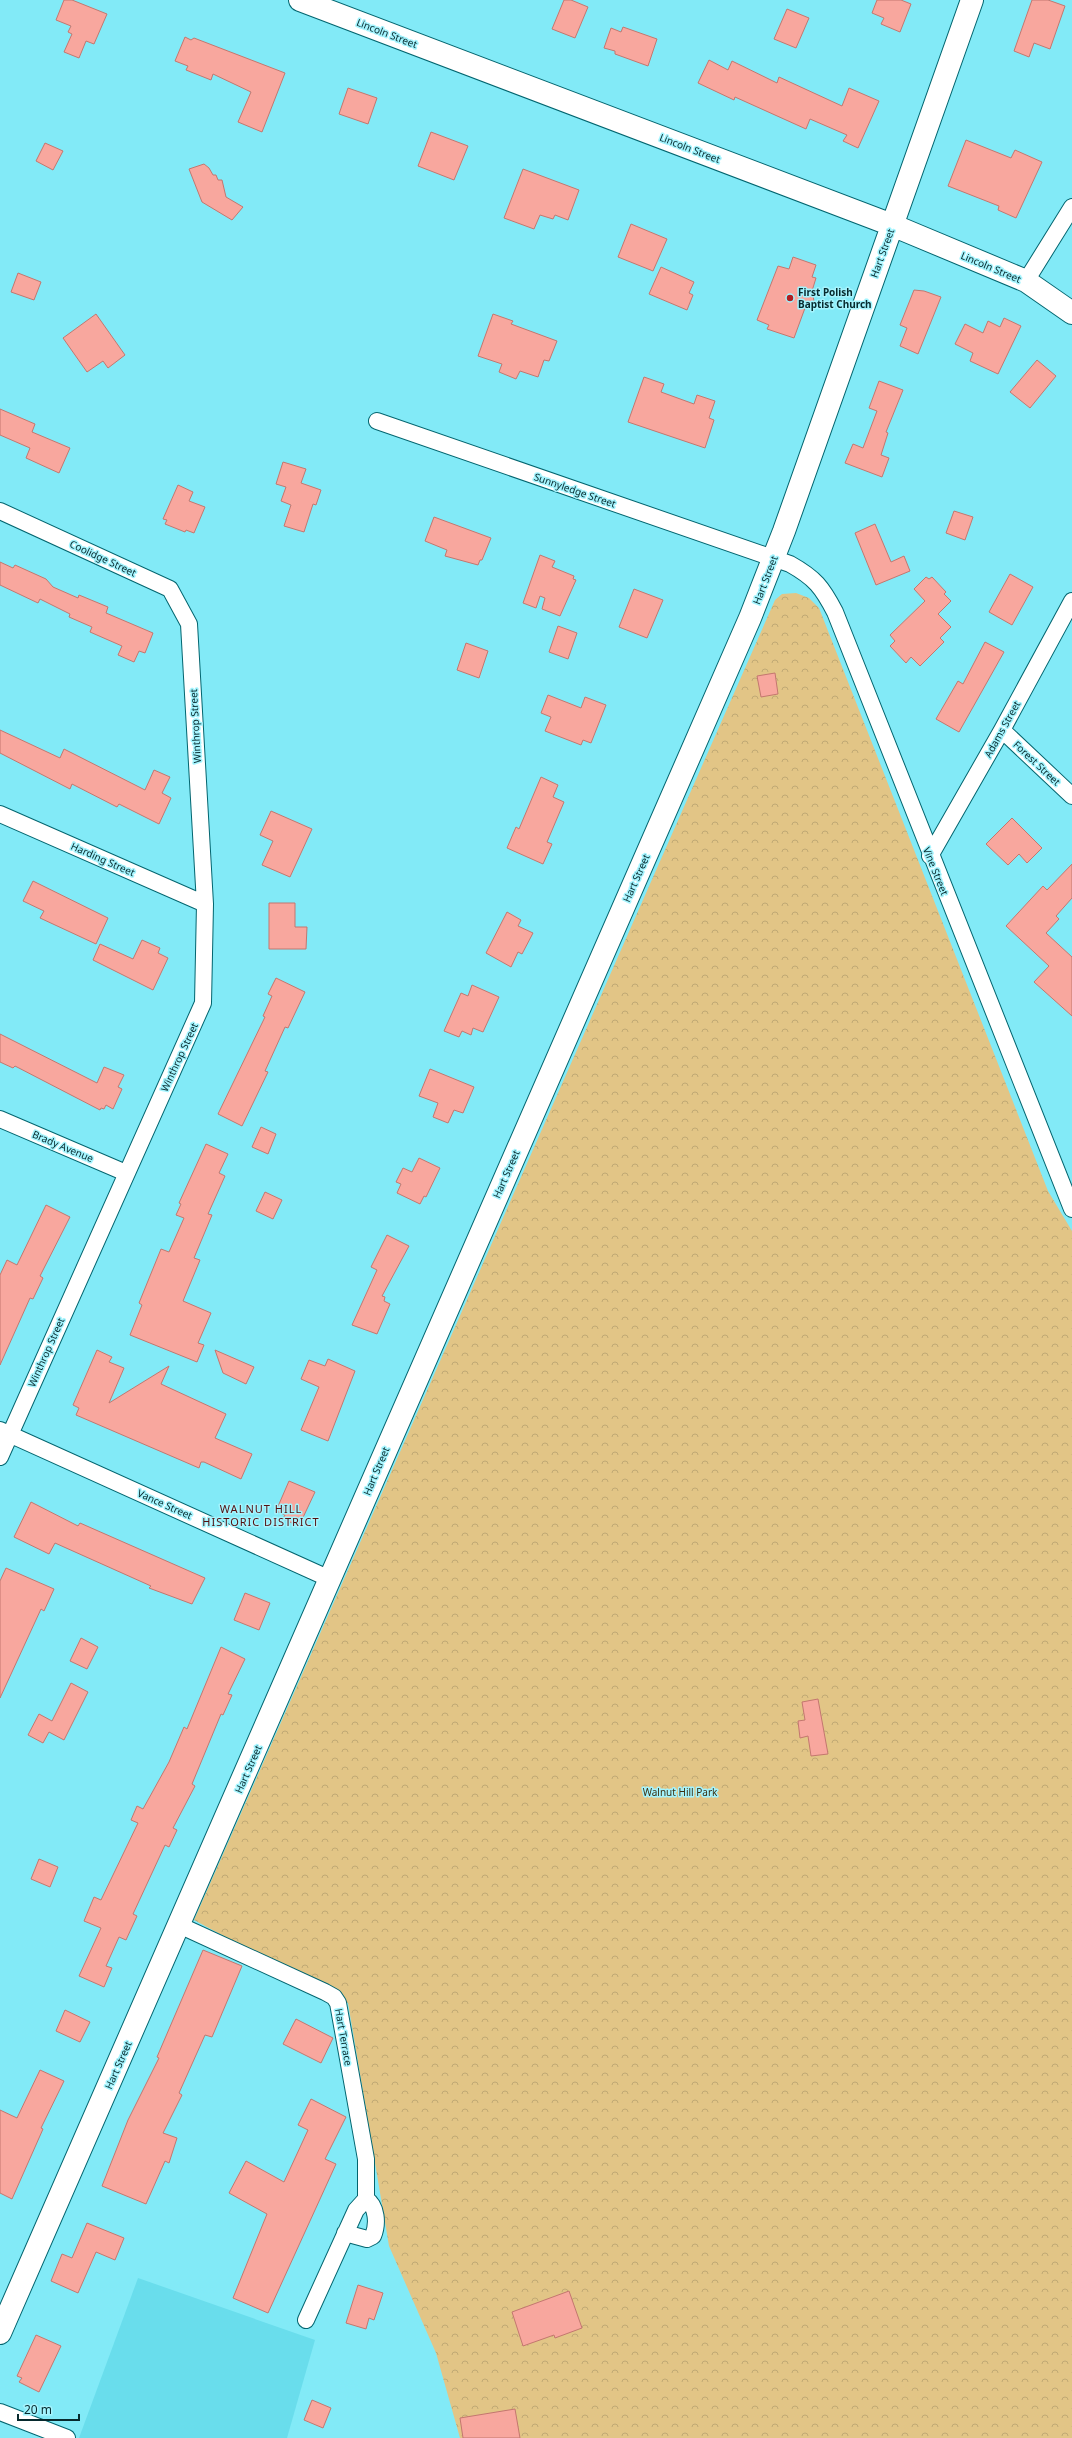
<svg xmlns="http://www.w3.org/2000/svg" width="1072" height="2438" font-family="'Noto Sans',sans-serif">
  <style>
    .built { fill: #69ddec }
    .park { fill: url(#park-crowns) }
    .building { fill: #f8a79e; stroke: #c3776f }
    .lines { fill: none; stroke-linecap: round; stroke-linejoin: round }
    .street-casing { stroke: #03656f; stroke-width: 18 }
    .secondary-casing { stroke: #03656f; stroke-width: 24 }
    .street { stroke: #fff; stroke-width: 16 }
    .secondary { stroke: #fff; stroke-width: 22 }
    .poi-dot { fill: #af1e21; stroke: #a4f4fe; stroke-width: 1.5 }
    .labels { text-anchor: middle; stroke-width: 3; stroke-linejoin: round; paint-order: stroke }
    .street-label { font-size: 10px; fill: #072a2e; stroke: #a4f4fe }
    .poi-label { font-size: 10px; font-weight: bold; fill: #072a2e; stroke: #a4f4fe; text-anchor: start }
    .park-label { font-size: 10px; fill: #3c2f0f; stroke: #a4f4fe }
    .neighbourhood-label { font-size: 11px; letter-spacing: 1px; fill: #540f0f; stroke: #a4f4fe }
  </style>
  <defs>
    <pattern id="park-crowns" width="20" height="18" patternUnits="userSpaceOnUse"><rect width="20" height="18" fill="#e2c586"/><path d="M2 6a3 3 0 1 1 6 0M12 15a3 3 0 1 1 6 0" fill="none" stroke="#c0a974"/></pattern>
  </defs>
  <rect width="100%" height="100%" fill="#82eaf7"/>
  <path class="built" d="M138,2278l177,62 -28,98h-208z"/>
  <path class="park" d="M796,593l13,5 10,10 229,583 24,40v1207h-612l-24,-85 -47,-107 -41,-243 -154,-83 581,-1320 7,-6z"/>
  <path class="building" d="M64,0h8l35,14 -13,30 -8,-3 -7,17 -15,-6 8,-18 -4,-2 3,-6 -15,-6z
    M564,0h7l17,7 -13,31 -23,-9z
    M877,0h24l10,4 -11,28 -19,-8 3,-6 -12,-5z
    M1032,0h16l17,6 -15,43 -16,-6 -5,14 -15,-6z
    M787,9l22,9 -13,30 -22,-9z
    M623,27l34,12 -9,27 -33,-12v-3l-11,-3 7,-20 10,4z
    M185,37l6,3 3,-2 91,35 -23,59 -24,-10 13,-30 -38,-18 -2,6 -25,-10 2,-4 -13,-5z
    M709,60l19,10 4,-9 45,22 2,-6 63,29 7,-18 30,13 -21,47 -15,-7 4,-6 -37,-16 -4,10 -71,-32 -1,3 -36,-17z
    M348,88l29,10 -9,26 -29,-10z
    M431,132l37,14 -14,34 -36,-14z
    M966,140l45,18 4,-8 27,12 -26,56 -18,-8 1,-4 -51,-20z
    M45,143l18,8 -10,19 -17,-9z
    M204,164l5,4 4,7h3l2,5h4l4,17 17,10 -11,13 -30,-18 -13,-33z
    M523,169l56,21 -11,30 -13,-5 -2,4 -13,-4 -6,14 -30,-11z
    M631,224l36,15 -14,32 -35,-14z
    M793,257l23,8 -4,12 4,1 -4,13 3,15 -10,2 -11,30 -27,-9 2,-4 -12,-5 21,-54 11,3z
    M661,267l33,15 -5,11 4,2 -6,15 -38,-16z
    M18,273l23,9 -7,18 -23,-8z
    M914,290l10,1 17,6 -23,57 -18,-8 7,-18 -7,-3z
    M96,314l29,41 -17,13 -5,-7 -16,11 -24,-34z
    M493,314l20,7 -2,3 46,17 -8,20 -5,-1 -6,17 -18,-6 -4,8 -17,-7 3,-8 -24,-8z
    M1004,318l17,8 -23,48 -28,-13 3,-8 -18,-9 10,-20 18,9 5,-12 12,6z
    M1037,360l19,16 -26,32 -20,-16z
    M644,377l20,7 -3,8 33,12 3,-9 18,6 -6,17 5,2 -9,28 -77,-26z
    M879,381l24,9 -17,42 2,1 -7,22 8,3 -7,19 -37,-14 8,-19 10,4 14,-37 -8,-3z
    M0,409l35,15 -3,8 38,16 -11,25 -33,-15 4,-10 -30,-13z
    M283,462l23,7 -5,14 20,7 -5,15 -3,-1 -9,28 -20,-6 7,-21 -10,-4 5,-14 -10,-3z
    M178,485l15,7 -4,9 16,6 -11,26 -8,-3 -1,2 -20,-8 2,-4 -4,-1z
    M954,511l19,6 -8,23 -19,-7z
    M434,517l57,21 -9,22h-2l-2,5 -33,-9 2,-6 -22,-9z
    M875,524l16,38 13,-6 6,15 -34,14 -21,-52z
    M540,555l15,6 -3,6 22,9 -1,3 3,1 -16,36 -18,-7 3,-11 -5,-2 -4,12 -13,-5z
    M0,562l13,6 2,-3 31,14 7,8 25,11 1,-3 29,12 -2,6 47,20 -8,20 -6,-2 -5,11 -16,-7 4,-9 -32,-14 2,-5 -23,-10 1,-3 -30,-15 -2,4 -38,-18z
    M1010,574l23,13 -21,38 -23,-13z
    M926,577l3,2 3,-2 14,15 -2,2 7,7 -13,13 13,13 -11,11 4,4 -24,24 -9,-9 -5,6 -16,-17 5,-5 -5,-6 35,-34 -11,-12z
    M634,589l29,11 -16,38 -28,-11z
    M558,626l19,7 -9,26 -19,-7z
    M985,642l19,10 -45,80 -23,-13 22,-38 5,3z
    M466,643l22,8 -9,27 -22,-8z
    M775,673l3,21 -17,3 -4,-21z
    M548,695l33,13 4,-11 21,8 -15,38 -8,-3 -2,5 -36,-14 6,-14 -10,-4z
    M0,730l60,28 4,-9 81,41 9,-20 16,7 -8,16 9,5 -12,26 -40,-20 -2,3 -45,-23 -2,5 -70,-36z
    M541,777l17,8 -5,12 11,5 -17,40 5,2 -9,20 -36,-16 9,-21 3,2z
    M271,811l41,18 -22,48 -28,-12 11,-24 -13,-6z
    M1012,818l30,30 -15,15 -8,-9 -11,11 -22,-21z
    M1072,864v34l-16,18 3,3 -13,14 26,24v59l-38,-34 15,-16 -43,-40 37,-40 4,4z
    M33,881l75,37 -12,26 -56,-26 4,-7 -21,-10z
    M269,903h26v24h12l-1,22h-37z
    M507,912l14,8 -3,6 15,7 -11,21 -4,-2 -7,15 -25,-14z
    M142,940l18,8 -2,5 10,5 -15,32 -60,-30 7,-16 33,15z
    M276,978l29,14 -17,36 -3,-1 -20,44 3,1 -26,54 -24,-12 47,-97 -2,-1 9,-20 -4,-2z
    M472,985l27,12 -16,35 -10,-4 -2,7 -9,-4 -3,6 -15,-6 17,-38 7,3z
    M0,1034l97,49 7,-16 20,8 -6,12 4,2 -9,20 -7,-4 -2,4 -3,-1 -1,2 -85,-44 -2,2 -13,-6z
    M430,1069l44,18 -11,26 -9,-3 -6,13 -15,-6 5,-14 -19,-7z
    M261,1127l15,7 -8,20 -16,-7z
    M206,1144l22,10 -9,19 6,3 -17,38 4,1 -18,43 6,2 -17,41 28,12 -13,30 6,2 -7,17 -67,-27 12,-30 -3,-2 22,-54 8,3 15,-34 -8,-3 5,-11 -2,-1z
    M419,1158l21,10 -14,29 -2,-1 -4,8 -23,-11 4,-9 -5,-2 7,-14 9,4z
    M265,1192l17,8 -9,19 -17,-8z
    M46,1205l24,12 -30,59 3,2 -10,21 -3,-1 -30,67v-90l7,-15 10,5z
    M387,1235l22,11 -27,50 3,1 -1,4 6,3 -13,30 -25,-9 25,-55 -6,-3z
    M97,1350l15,7 -3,5 15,6 -15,35 60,-37 -8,18 65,30 -11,24 37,16 -11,25 -37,-17h-3l-2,6 -123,-53 3,-7 -6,-3z
    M215,1350l39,17 -8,17 -23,-11z
    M328,1359l27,12 -27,70 -27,-11 18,-43 -18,-8 8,-19 16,6z
    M289,1481l26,11 -16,34 -16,-7 2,-4 -9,-4z
    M31,1502l47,24 2,-3 125,55 -13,26 -43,-16 2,-2 -96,-43 -6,11 -35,-17z
    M6,1568l48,21 -10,22 -3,-2 -41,89v-117z
    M245,1593l25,10 -11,27 -25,-10z
    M81,1638l17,9 -11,22 -17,-8z
    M221,1647l24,12 -17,35 4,1 -9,20 -2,-1 -29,70 3,2 -22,42 4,2 -8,17 -4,-2 -32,69 4,2 -11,24 -7,-3 -13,29 6,2 -8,19 -25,-11 22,-48 -17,-7 10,-24 7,3 37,-77 -7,-3 6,-14 6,3 26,-47 15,-35 3,2z
    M71,1683l17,9 -24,48 -15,-8 -6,11 -15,-8 11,-21 13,7z
    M818,1699l10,55 -17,2 -3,-20 -8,2 -2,-17 7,-1 -3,-18z
    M39,1859l19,8 -8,20 -19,-8z
    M203,1950l39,16 -30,71 -7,-2 -26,58 3,2 -19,38 14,5 -8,25 -4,-2 -19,43 -44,-18 26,-66 31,-62 -2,-1z
    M65,2010l25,12 -10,20 -24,-11z
    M296,2019l37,19 -12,25 -38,-19z
    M40,2070l24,11 -23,47 2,1 -31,70 -12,-6v-83l17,8z
    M311,2099l35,18 -21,42 11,5 -68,149 -35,-15 34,-84 -38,-21 17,-32 38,21 24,-52 -10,-5z
    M87,2223l37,15 -9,22 -19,-8 -18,41 -27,-12 11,-27 10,4z
    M358,2285l25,8 -9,27 -5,-2 -3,11 -20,-6z
    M569,2291l13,37 -27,10 -1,-3 -31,11 -11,-34z
    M36,2335l25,11 -22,46 -20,-10 3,-4 -5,-2z
    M312,2400l19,8 -8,20 -19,-8z
    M515,2409l5,29h-57l-3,-20z"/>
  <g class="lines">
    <defs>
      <path id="street" d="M1026,281l46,-74
        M377,421l413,143c25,14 32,23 45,48l237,597
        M0,511l170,78 19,35 16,280 -2,99 -203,454
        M1002,730l70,66
        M0,814l205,90
        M930,856l72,-126 70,-129
        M0,1119l126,54
        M0,1430l330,149
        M179,1925l146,67 9,5 4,6 28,156v40l-10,11 -50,110
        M345,2233l22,6 6,-3c5,-12 4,-30 -7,-37
        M0,2412l67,26"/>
      <path id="secondary" d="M300,0l592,225 134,56 46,32
        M0,2333l750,-1715 34,-87 188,-531"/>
    </defs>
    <use href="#street" class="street-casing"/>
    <use href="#secondary" class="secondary-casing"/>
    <use href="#street" class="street"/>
    <use href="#secondary" class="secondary"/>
  </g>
  <circle class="poi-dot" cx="790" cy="298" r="4"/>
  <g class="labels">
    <g class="street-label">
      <text transform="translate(387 33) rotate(21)" y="4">Lincoln Street</text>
      <text transform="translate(690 148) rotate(21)" y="4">Lincoln Street</text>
      <text transform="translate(882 253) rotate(-70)" y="4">Hart Street</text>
      <text transform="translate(991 267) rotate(23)" y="4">Lincoln Street</text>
      <text transform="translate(575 490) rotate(19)" y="4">Sunnyledge Street</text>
      <text transform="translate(103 558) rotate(25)" y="4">Coolidge Street</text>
      <text transform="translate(765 580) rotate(-69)" y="4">Hart Street</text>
      <text transform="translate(195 726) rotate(-93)" y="4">Winthrop Street</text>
      <text transform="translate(1002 729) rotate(-61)" y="4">Adams Street</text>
      <text transform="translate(1037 763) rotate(43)" y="4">Forest Street</text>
      <text transform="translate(103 859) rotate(24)" y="4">Harding Street</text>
      <text transform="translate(936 871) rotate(68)" y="4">Vine Street</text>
      <text transform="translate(636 878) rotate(-66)" y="4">Hart Street</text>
      <text transform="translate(179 1057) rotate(-65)" y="4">Winthrop Street</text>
      <text transform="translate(63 1146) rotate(23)" y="4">Brady Avenue</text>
      <text transform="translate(506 1174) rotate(-66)" y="4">Hart Street</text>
      <text transform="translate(46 1352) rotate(-66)" y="4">Winthrop Street</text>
      <text transform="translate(376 1471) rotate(-67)" y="4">Hart Street</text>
      <text transform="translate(165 1504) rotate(24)" y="4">Vance Street</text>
      <text transform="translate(248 1769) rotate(-66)" y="4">Hart Street</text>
      <text transform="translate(344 2037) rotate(80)" y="4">Hart Terrace</text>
      <text transform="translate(118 2065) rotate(-66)" y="4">Hart Street</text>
    </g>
    <g class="poi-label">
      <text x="798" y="296">First Polish<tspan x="798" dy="12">Baptist Church</tspan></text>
    </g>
    <g class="park-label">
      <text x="680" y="1796">Walnut Hill Park</text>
    </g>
    <g class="neighbourhood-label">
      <text x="261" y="1513">WALNUT HILL<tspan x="261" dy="13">HISTORIC DISTRICT</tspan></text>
    </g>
  </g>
  <path d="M18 2414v6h61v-6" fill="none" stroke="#072a2e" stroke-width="2"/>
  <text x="24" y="2414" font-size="12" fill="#072a2e" stroke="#a4f4fe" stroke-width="3" paint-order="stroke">20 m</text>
</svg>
